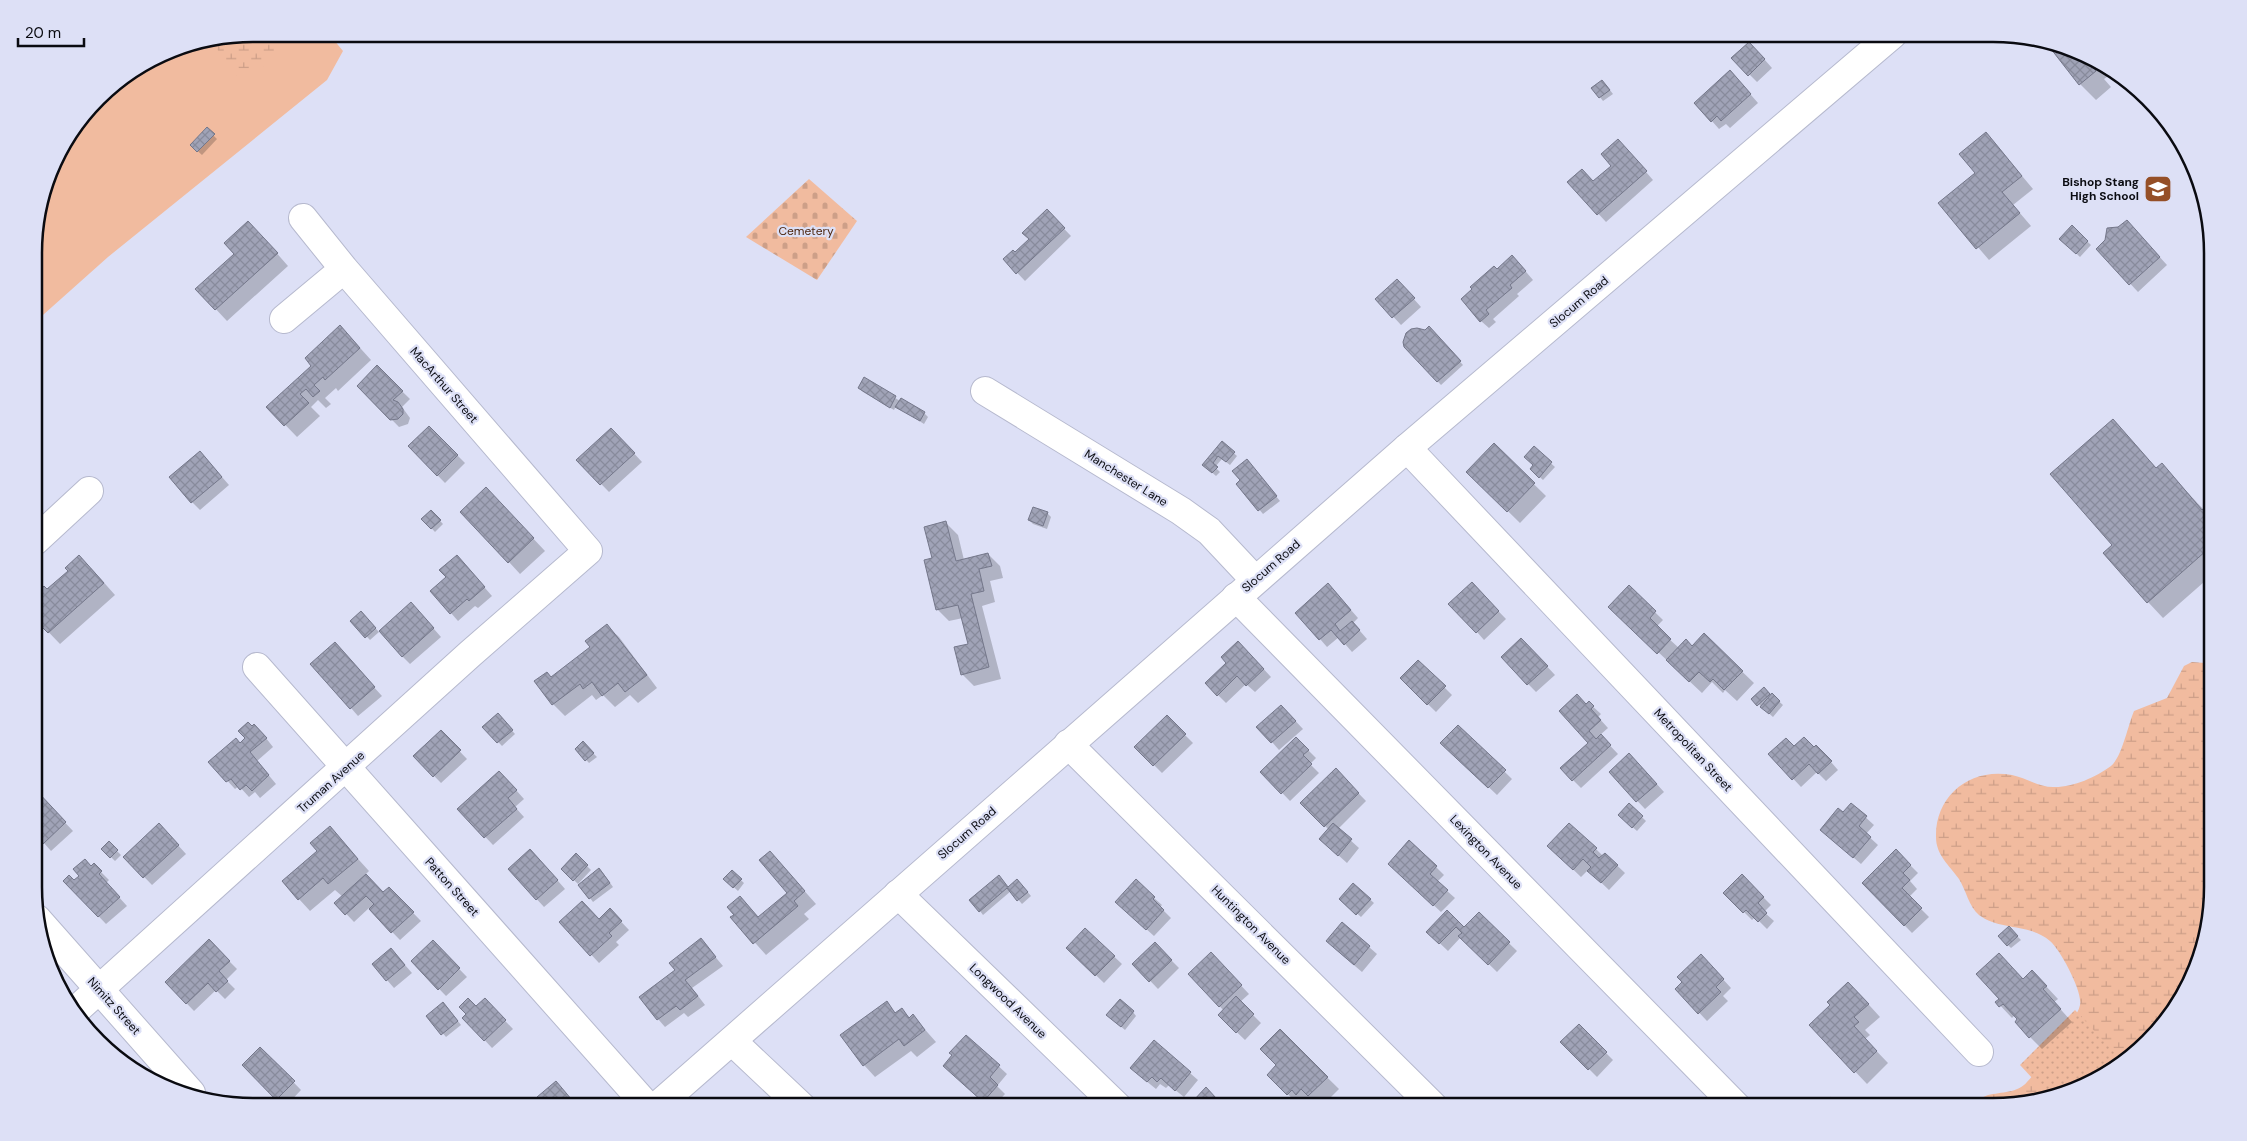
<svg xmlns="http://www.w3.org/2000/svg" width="2247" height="1141" font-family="'DM Sans',sans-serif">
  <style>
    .grass { fill: #f1bb9f }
    .wetland { fill: url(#wetland-marsh) }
    .cemetery { fill: url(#cemetery-stones) }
    .park { fill: url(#park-dots) }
    .shadow { fill: #0003 }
    .building { fill: url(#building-cross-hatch); stroke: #74778a }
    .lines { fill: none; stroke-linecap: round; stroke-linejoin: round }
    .minor-casing { stroke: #b6b9ce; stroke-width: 30 }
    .major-casing { stroke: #b6b9ce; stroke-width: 30 }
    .minor { stroke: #fff; stroke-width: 28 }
    .major { stroke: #fff; stroke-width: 28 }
    .labels { text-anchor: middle; stroke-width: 4.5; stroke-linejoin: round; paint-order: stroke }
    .poi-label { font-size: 12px; font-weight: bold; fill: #0a0b11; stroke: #dde0f6; text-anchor: end }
    .park-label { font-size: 12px; fill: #4d260f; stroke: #dde0f6 }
    .street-label { font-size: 12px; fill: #0a0b11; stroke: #dde0f6 }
    .rim { fill: none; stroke: #0a0b11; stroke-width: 2.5 }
  </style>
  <defs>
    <pattern id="wetland-marsh" width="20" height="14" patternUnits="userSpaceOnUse" patternTransform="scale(1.25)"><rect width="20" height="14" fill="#f1bb9f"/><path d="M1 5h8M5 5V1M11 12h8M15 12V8" fill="none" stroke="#cd9f88"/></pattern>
    <pattern id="cemetery-stones" width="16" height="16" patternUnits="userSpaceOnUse" patternTransform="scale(1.25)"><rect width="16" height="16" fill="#f1bb9f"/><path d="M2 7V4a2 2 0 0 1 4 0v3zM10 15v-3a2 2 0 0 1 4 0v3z" fill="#cd9f88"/></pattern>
    <pattern id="park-dots" width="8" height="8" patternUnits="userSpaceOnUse" patternTransform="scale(1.25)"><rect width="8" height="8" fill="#f1bb9f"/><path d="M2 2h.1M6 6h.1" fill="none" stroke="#cd9f88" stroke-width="1.8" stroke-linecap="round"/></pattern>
    <pattern id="building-cross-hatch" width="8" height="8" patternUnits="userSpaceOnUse" patternTransform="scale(1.25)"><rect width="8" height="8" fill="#a0a3b7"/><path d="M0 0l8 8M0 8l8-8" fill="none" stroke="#888b9c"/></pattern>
  </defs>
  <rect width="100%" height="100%" fill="#dde0f6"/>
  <path class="grass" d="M254,34h75l14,17 -16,29 -219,177 -74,66v-84l22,-82 52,-68 62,-39z"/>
  <path class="wetland" d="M254,34h50l-31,22 -10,11 -26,9 -17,-19 -5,-16z
    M2192,662l13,1 8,10v215l-22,96 -32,48 -43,38 -52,25 -57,12h-43c8,-4 16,-9 24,-12 13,-3 30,-2 39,-13 12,-12 18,-31 28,-45 8,-11 22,-18 25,-32 3,-13 -20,-56 -30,-64 -20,-18 -50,-10 -71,-26 -10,-8 -13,-25 -20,-36 -10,-14 -23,-24 -23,-42 -1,-42 35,-70 76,-62 14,3 29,13 43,12 19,0 41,-10 56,-21 11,-9 17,-41 23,-55l33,-13 17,-32z"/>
  <path class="cemetery" d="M809,179l48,42 -40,59 -71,-43z"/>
  <path class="park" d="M2075,1010l49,53c-17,15 -51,31 -73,35l-31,-33z"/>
  <path class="shadow" d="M2054,48l36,8 24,16 -10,7 7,8 -15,13 -16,-16 -28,-35z
    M1757,51l15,17 -15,14 -24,-24z
    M1738,80l20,23 -28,25 -4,-4 -7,5 -23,-26z
    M1606,85l7,9 -10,7 -10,-13z
    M207,129l10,10 -15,16 -11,-10z
    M1986,133l47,56 -20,16 18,21 -42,34 -49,-57 36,-30z
    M1625,148l28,32 -47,42 -37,-40 24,1 20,-17z
    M1047,211l24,25 -46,45 -21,-22 11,-5 15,-14z
    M2072,227l19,18 -11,12 -19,-18z
    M2135,230l32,35 -29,27 -40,-43z
    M260,234l28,32 -61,55 -30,-32z
    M1520,265l13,15 -16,14 2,2 -26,23 3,3 -7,6 -8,-7 16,-50z
    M1404,288l17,19 -20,18 -24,-26z
    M1429,328l34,37 -22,20 -36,-39z
    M352,339l19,21 -33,31 -2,-3 -11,10 6,6 -5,4 -8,-8 -7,7 9,9 -23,21 -29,-30z
    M377,367l33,32 -8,8 8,11 -2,6 -9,3 -40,-41z
    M865,379l35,22 1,-2 23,14 4,4 -4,7 -28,-18 -2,4 -31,-18 -4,-4z
    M2113,421l44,48 5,-4 42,45 8,-7v72l-49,43 -15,-16 -34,-57z
    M429,427l36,36 -20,20 -35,-36z
    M619,437l23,25 -33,30 -31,-32z
    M1222,443l15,13 -7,9 -8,-6 -7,8 5,5 -4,4 -9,-8z
    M1494,445l52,51 -26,27 -52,-51z
    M1534,448l21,19 -12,13 -12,-11 4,-4z
    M200,452l29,33 -29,25 -8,-8z
    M1250,464l30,37 -17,13 -25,-30 4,-3z
    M498,501l47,50 -25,23 -11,-12z
    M431,511l12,13 -8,8 -12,-13z
    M1047,513l4,4 -4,12 -14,-5 -4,-4z
    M946,523l12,12 6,25 24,-6 12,12 3,12 -13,3 5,21 -13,4 19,73 -27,7 -12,-12 8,-29 -7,-27 -14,3 -12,-12 -3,-51z
    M464,564l28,32 -14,12 -3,-2 -17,15 -7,-8 -3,-36z
    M91,568l24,27 -55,49 -25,-26v-22l9,-8 3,3 23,-20z
    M1629,587l34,33 -7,7 23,21h13l12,-13 50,48 -17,18 -12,-11 -2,3 -11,-11 -10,11 -92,-86z
    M1479,591l27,28 -22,21 -7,-8z
    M1336,593l22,25 -5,5 14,16 -15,13 -13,-15 -12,10 -7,-8z
    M419,612l22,25 -31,27 -8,-8z
    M361,613l18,19 -9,8 -18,-19z
    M607,626l12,11 38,51 -19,15 -8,-8 -15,12 -12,-12 -7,5 -4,-5 -27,21 -12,-12 -2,-26 40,-30z
    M1529,647l26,28 -19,17 -34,-35z
    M1246,650l25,27 -16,15 -9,-8 -20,19 -20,-20z
    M342,652l40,44 -24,20 -7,-8z
    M1418,661l34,34 -16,17 -35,-34z
    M1764,688l19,17 -10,12 -20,-18z
    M1589,703l12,11 -3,3 10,11 -8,7 18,19 -37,34 -19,-19 28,-26 -29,-32z
    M1289,714l14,15 -24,21 -7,-8z
    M498,715l17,19 -13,12 -18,-19z
    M1166,716l27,27 -31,30 -26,-26z
    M1458,726l54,53 -15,16 -55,-52z
    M441,732l26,27 -26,24 -26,-27z
    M262,733l11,14 -16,14 19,23 -16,14 -5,-6 -6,5 -10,-11 -4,3 -25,-27 37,-24z
    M1296,738l20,20 -6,6 9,9 -29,28 -28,-29z
    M583,743l14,14 -8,6 -13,-14z
    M1794,747l20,1 10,6 14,16 -12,11 -9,-9 -16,15 -31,-33z
    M1637,762l27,30 -19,17 -35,-37z
    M1336,770l30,31 -28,28 21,19 -12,15 -19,-17 1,-16 -27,-27z
    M507,780l17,19 -9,8 9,10 -31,28 -34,-36z
    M36,792l37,39 -22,20 -15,-17z
    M1851,804l23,21 -8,9 12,11 -17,19 -31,-27 13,-23z
    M1629,805l17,16 -9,10 -18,-16z
    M330,828l39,43 -4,4 18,19 6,-6 32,33 -21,19 -31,-32 -15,14 -18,-19 7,-6 -8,-7 -25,21 -11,-12z
    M167,833l19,21 -34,31 -27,-28z
    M109,843l12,12 -6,6 -12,-12z
    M1596,849l7,7 2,-2 20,19 -16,17 -21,-20 -7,7 -24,-23z
    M1896,851l22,22 -8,8 7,8 -8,8 20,20 -17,16 -49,-50z
    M770,852l46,52 -12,10 5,5 -43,36 -34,-38 3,-2 5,-17 19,20 29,-25z
    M576,855l15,15 -13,14 -15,-15z
    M538,858l27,31 -21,18 -35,-38z
    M94,865l15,15 -3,3 21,23 -21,18 -41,-43 10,1z
    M1436,867l8,8 -7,7 18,16 -14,14 -44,-41z
    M732,872l12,11 -6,8 -13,-12z
    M603,873l10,14 -20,15 -13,-17z
    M1742,876l29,29 -7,7 10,9 -7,8 -12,-12 -3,3 -27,-27z
    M999,877l10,11 12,-4 10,12 -9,8 -11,-13 -28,24 -3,-4z
    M1353,884l21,19 -13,14 -20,-18z
    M1154,898l8,7 -2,2 11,11 -17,18 -30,-27z
    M610,910l19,20 -13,12 3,3 -20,18 -38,-41 38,-2z
    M1447,912l17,17 15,-15 38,37 -20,21 -36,-35 -13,14 -20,-19z
    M2009,928l12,12 -10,8 -11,-11z
    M1085,929l37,35 -18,19 -36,-35z
    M701,940l22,26 -31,22 13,17 -17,12 -4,-4 -19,14 -7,-8 19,-49z
    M209,941l28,28 -11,11 9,9 -10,10 -9,-9 -22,21 -28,-29z
    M433,942l34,35 -21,19 -34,-35z
    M1155,944l24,24 -21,21 -24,-25z
    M1369,947l8,7 -15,18 -27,-23z
    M391,949l21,24 -18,15 -7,-8z
    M1219,962l30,32 -9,8 21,21 -16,17 -26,-25 5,-4 -34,-37z
    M1709,964l22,24 -8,8 5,5 -21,20 -30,-32z
    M2023,980l21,4 14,15 -4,3 18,20 -30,27 -12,-12 -15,-22 -3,3 -15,-16z
    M1860,995l20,22 -15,13 5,5 -5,4 23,24 -21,21 -56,-59z
    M485,1000l28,29 -21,19 -28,-30z
    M886,1003l11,11 5,-4 8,8 3,-2 23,26 -19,15 -6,-6 -36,26 -11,-12z
    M447,1007l14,18 -15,12 -18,-21z
    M1133,1012l3,4 -11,14 -13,-11z
    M1579,1026l34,34 -16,17 -35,-35z
    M1280,1031l59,58 -18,18 -7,-7 -6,6 -9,-1 -31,-30 10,-9z
    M966,1036l41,38 -10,12 8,8 -12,13h-4l-36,-34z
    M1154,1042l44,38 -14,17 -15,-12 -3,3 -6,-4 -4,5 -16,-13z
    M260,1048l41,42 -16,17 -42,-42z
    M1206,1089l17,17v1h-23l-6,-6z
    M563,1091l15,16h-56l7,-6 5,5z"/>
  <path class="building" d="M1749,42l16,17 -17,17 -17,-18z
    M2053,48l37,8 4,3 -5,4 7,8 -17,14 -28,-36z
    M1730,70l21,24 -30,27 -4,-5 -6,6 -17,-19z
    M1602,80l8,10 -11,8 -8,-10z
    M207,127l8,7 -18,18 -7,-7z
    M1986,132l36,44 -20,16 18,21 -44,36 -38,-46 37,-30 -16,-19z
    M1618,139l29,32 -50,44 -30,-33 15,-13 11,12 18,-15 -10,-12z
    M1047,209l18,19 -49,46 -13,-15 10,-9 2,2 14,-13 -7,-6z
    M2127,220l33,37 -31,28 -33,-36 9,-9 2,-12 11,-1z
    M248,221l30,32 -63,57 -20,-21 39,-35 -10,-11z
    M2072,225l16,16 -12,13 -17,-15z
    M1512,255l14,16 -16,14 2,3 -26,22 3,4 -9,8 -19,-23 11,-10 -2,-2 24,-21 3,3z
    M1397,279l18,19 -23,20 -17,-19z
    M340,325l20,23 -35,32 -2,-3 -9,8 6,6 -7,6 -7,-8 -6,5 9,9 -25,23 -18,-19 45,-41 -6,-8z
    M1429,326l32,35 -24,21 -33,-35 -1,-5 3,-9 5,-4 6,-1 8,2z
    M377,365l26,26 -10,9 5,2 5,7v5l-5,5 -8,1 -33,-34z
    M864,377l32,19 -6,12 -32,-20z
    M901,398l24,14 -5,9 -25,-14z
    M2113,419l43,49 6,-5 40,47 10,-9v54l-5,-5 -60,53 -44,-50 9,-8 -62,-71z
    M429,426l29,29 -21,21 -29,-30z
    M611,428l24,25 -35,32 -24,-25z
    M1222,441l13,11 -9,10 -8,-6 -5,7 5,4 -6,6 -10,-8z
    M1494,443l41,40 -28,29 -41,-40z
    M1534,446l18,16 -13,16 -9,-9 3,-4 -9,-8z
    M200,451l22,26 -31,26 -22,-26z
    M1247,459l30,37 -19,15 -22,-27 4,-4 -8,-9z
    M486,487l48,51 -26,25 -48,-51z
    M1033,507l15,5 -5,14 -15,-6z
    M431,510l10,10 -10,9 -10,-10z
    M946,521l10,40 32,-8 4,13 -13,3 5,22 -13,3 18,73 -28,8 -7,-28 14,-3 -10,-39 -22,5 -12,-50 8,-2 -8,-31z
    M79,555l25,28 -56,50 -13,-13v-26l9,-8 3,3 21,-18 -3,-3z
    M457,555l28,32 -16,14 -2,-2 -17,15 -20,-23 16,-14 -7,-7z
    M1472,582l27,29 -23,22 -28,-29z
    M1328,583l23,27 -16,14 5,7 12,-10 8,9 -16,15 -13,-15 -12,10 -24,-27z
    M1629,585l27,26 -6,7 21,21 -14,15 -49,-47z
    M411,602l23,26 -32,29 -23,-26z
    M361,611l15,17 -11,10 -15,-17z
    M607,624l40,51 -22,17 -7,-9 -16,13 -10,-14 -9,7 -3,-5 -28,21 -18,-24 13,-9 4,5 39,-30 -5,-6z
    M1704,633l39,38 -19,19 -11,-11 -3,3 -11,-10 -10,10 -23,-22 20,-21 6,7z
    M1521,638l27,28 -21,19 -26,-28z
    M1238,641l26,28 -18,17 -9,-10 -20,20 -12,-13 21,-20 -5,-6z
    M335,642l40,45 -25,22 -40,-45z
    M1418,660l28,26 -19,19 -27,-27z
    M1764,687l6,7 -13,12 -6,-7z
    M1772,693l8,8 -11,13 -9,-7z
    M1577,694l9,10 3,-3 5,5 -3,3 10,11 -12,11 7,8 5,-5 10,11 -39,36 -12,-13 28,-25 -29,-32z
    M1281,705l15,16 -25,22 -15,-16z
    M498,713l15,17 -16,13 -15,-16z
    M1167,715l19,19 -33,32 -19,-19z
    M248,722l4,4 2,-2 13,14 -17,14 19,23 -17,16 -6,-6 -6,5 -9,-11 -5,3 -18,-20 28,-24 4,5 5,-5 -7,-7z
    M1458,725l48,45 -18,18 -48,-45z
    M441,730l20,20 -28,27 -20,-21z
    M1296,737l13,13 -6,5 9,9 -31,30 -21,-22z
    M1804,737l10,10 2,-2 16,16 -14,13 -9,-10 -17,16 -24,-26 18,-16 8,8z
    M583,741l11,12 -9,8 -10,-12z
    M1629,753l28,31 -21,18 -27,-30z
    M1336,768l23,25 -35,34 -24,-24z
    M499,771l18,19 -9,8 9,11 -33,29 -27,-29z
    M36,790l30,32 -23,22 -7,-8z
    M1629,803l14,13 -11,12 -14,-13z
    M1851,803l16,13 -8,10 12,11 -18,21 -33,-28 18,-22 5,4z
    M159,823l20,22 -36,33 -20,-21z
    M1333,823l19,16 -14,17 -19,-17z
    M1569,823l28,25 -4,4 6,6 6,-5 13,12 -17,18 -14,-12 4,-4 -8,-8 -10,11 -26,-24z
    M330,826l28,33 -30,25 -5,-6 -25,22 -16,-19 35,-30 -7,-8z
    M1409,840l28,26 -7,8 18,16 -15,16 -45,-42z
    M109,841l9,9 -8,8 -9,-9z
    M530,849l28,31 -22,20 -28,-31z
    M1896,849l15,16 -8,8 7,7 -8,8 20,20 -18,18 -42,-43z
    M770,851l35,40 -11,10 4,5 -45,38 -23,-27 4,-2 -7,-8 13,-11 18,21 29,-24 -28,-33z
    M576,853l12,12 -15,16 -12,-12z
    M85,859l6,7 3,-3 8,8 -3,3 21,23 -22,20 -35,-36 6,-6 5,5 5,-4 -6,-7z
    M599,868l11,15 -21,16 -11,-14z
    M732,870l10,9 -9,9 -10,-9z
    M366,874l17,18 6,-5 25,25 -23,21 -22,-24 5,-5 -8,-8 -21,19 -11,-12z
    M1742,874l22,23 -6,6 9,10 -9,9 -12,-12 -3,3 -20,-20z
    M999,875l9,12 9,-8 11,13 -11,9 -10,-13 -28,24 -10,-12z
    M1136,879l19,18 -2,2 11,11 -18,20 -31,-28z
    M1353,883l18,16 -15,16 -17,-16z
    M582,901l17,18 11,-11 12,13 -13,12 3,3 -22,20 -31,-34z
    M1447,910l17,17 15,-15 31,30 -22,23 -30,-29 4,-3 -6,-6 -17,17 -13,-12z
    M1342,922l28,24 -16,19 -28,-24z
    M2009,926l9,10 -11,10 -9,-10z
    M1085,928l30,28 -20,20 -29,-28z
    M701,938l15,19 -31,23 13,16 -18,14 -4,-4 -19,14 -18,-23 36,-27 -6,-7z
    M209,939l21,22 -11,10 9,10 -12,11 -8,-9 -22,21 -21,-22z
    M433,940l27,28 -22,22 -27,-29z
    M1155,942l17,18 -23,22 -17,-18z
    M391,948l14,17 -19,16 -14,-17z
    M1211,952l31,33 -23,22 -31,-33z
    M1999,953l24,26 9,-9 15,16 -4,3 18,20 -32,29 -14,-16 2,-3 -14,-15 -4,3 -4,-5 4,-3 -23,-25z
    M1701,954l23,25 -8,8 5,5 -23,22 -23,-25 7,-7 -5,-5z
    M1848,982l21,22 -15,13 5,5 -5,4 23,25 -23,22 -45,-48 21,-20 -3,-3z
    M1236,996l18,18 -18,19 -18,-18z
    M468,998l8,8 9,-8 21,22 -22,21 -22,-23 4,-4 -7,-7z
    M1120,999l14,12 -13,16 -15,-12z
    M887,1001l8,12 7,-5 7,10 4,-4 12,16 -21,16 -5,-7 -36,27 -23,-31z
    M443,1002l15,19 -17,14 -15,-19z
    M1579,1024l28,28 -19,18 -28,-28z
    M1280,1029l48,48 -20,19 -7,-7 -5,6 -4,-5 -5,5 -20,-20 9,-10 -16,-16z
    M966,1035l34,30 -10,12 8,8 -15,17 -40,-36 9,-11 -3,-2z
    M1154,1040l37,32 -16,19 -14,-13 -4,4 -5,-5 -5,5 -17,-14z
    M260,1047l35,34 -19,19 -34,-35z
    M556,1081l16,19 -8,7h-44l9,-7 5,5 6,-5 -3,-3z
    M1206,1087l10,11 -7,9h-10l-6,-6z
    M1831,1097l10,10h-21z
    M1304,1099l7,8h-16z
    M1854,1101l5,6h-11z
    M735,1102l6,5h-11z"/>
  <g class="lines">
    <defs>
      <path id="minor" d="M284,319l60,-50
        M985,391l196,120 28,20 46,49
        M1407,448l572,604
        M35,541l54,-50
        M1236,597l501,510
        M257,667l391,440
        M1068,744l366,363
        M898,894l220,213
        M37,919l154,174
        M74,1012l396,-358 118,-103 -244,-282 -41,-51
        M732,1041l70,66"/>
      <path id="major" d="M656,1107l751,-659 486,-414"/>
    </defs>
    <use href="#minor" class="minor-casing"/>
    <use href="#major" class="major-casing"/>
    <use href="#minor" class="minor"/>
    <use href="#major" class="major"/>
  </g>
  <defs>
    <symbol id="school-square" viewBox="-11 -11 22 22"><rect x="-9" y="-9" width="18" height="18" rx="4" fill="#954f27" stroke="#dde0f6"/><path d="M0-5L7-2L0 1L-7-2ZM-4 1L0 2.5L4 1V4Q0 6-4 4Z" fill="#fff"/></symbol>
  </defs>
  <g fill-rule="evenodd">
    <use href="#school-square" x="2142" y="173" width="32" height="32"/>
  </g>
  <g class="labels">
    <g class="poi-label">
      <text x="2139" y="186">Bishop Stang<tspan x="2139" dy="14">High School</tspan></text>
    </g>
    <g class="park-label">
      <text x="806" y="235">Cemetery</text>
    </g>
    <g class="street-label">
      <text transform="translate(1579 302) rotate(-40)" y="4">Slocum Road</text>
      <text transform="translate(444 385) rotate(49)" y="4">MacArthur Street</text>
      <text transform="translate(1126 478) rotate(32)" y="4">Manchester Lane</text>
      <text transform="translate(1271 566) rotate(-41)" y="4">Slocum Road</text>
      <text transform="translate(1693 750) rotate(47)" y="4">Metropolitan Street</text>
      <text transform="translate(331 782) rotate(-42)" y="4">Truman Avenue</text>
      <text transform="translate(967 833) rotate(-41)" y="4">Slocum Road</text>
      <text transform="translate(1486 852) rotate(46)" y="4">Lexington Avenue</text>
      <text transform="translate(452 887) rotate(48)" y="4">Patton Street</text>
      <text transform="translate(1251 925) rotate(45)" y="4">Huntington Avenue</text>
      <text transform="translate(1008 1001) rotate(44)" y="4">Longwood Avenue</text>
      <text transform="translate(114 1006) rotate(48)" y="4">Nimitz Street</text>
    </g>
  </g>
  <path d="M0 0H2247V1141H0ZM253 42H1993A211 211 0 0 1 2204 253V887A211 211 0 0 1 1993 1098H253A211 211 0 0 1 42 887V253A211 211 0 0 1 253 42Z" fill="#dde0f6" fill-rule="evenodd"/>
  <path class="rim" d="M253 42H1993A211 211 0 0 1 2204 253V887A211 211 0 0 1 1993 1098H253A211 211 0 0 1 42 887V253A211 211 0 0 1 253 42Z"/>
  <path d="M18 38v8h66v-8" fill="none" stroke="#0a0b11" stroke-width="2.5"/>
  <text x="25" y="38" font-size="15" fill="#0a0b11" stroke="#dde0f6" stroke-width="4" paint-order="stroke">20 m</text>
</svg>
